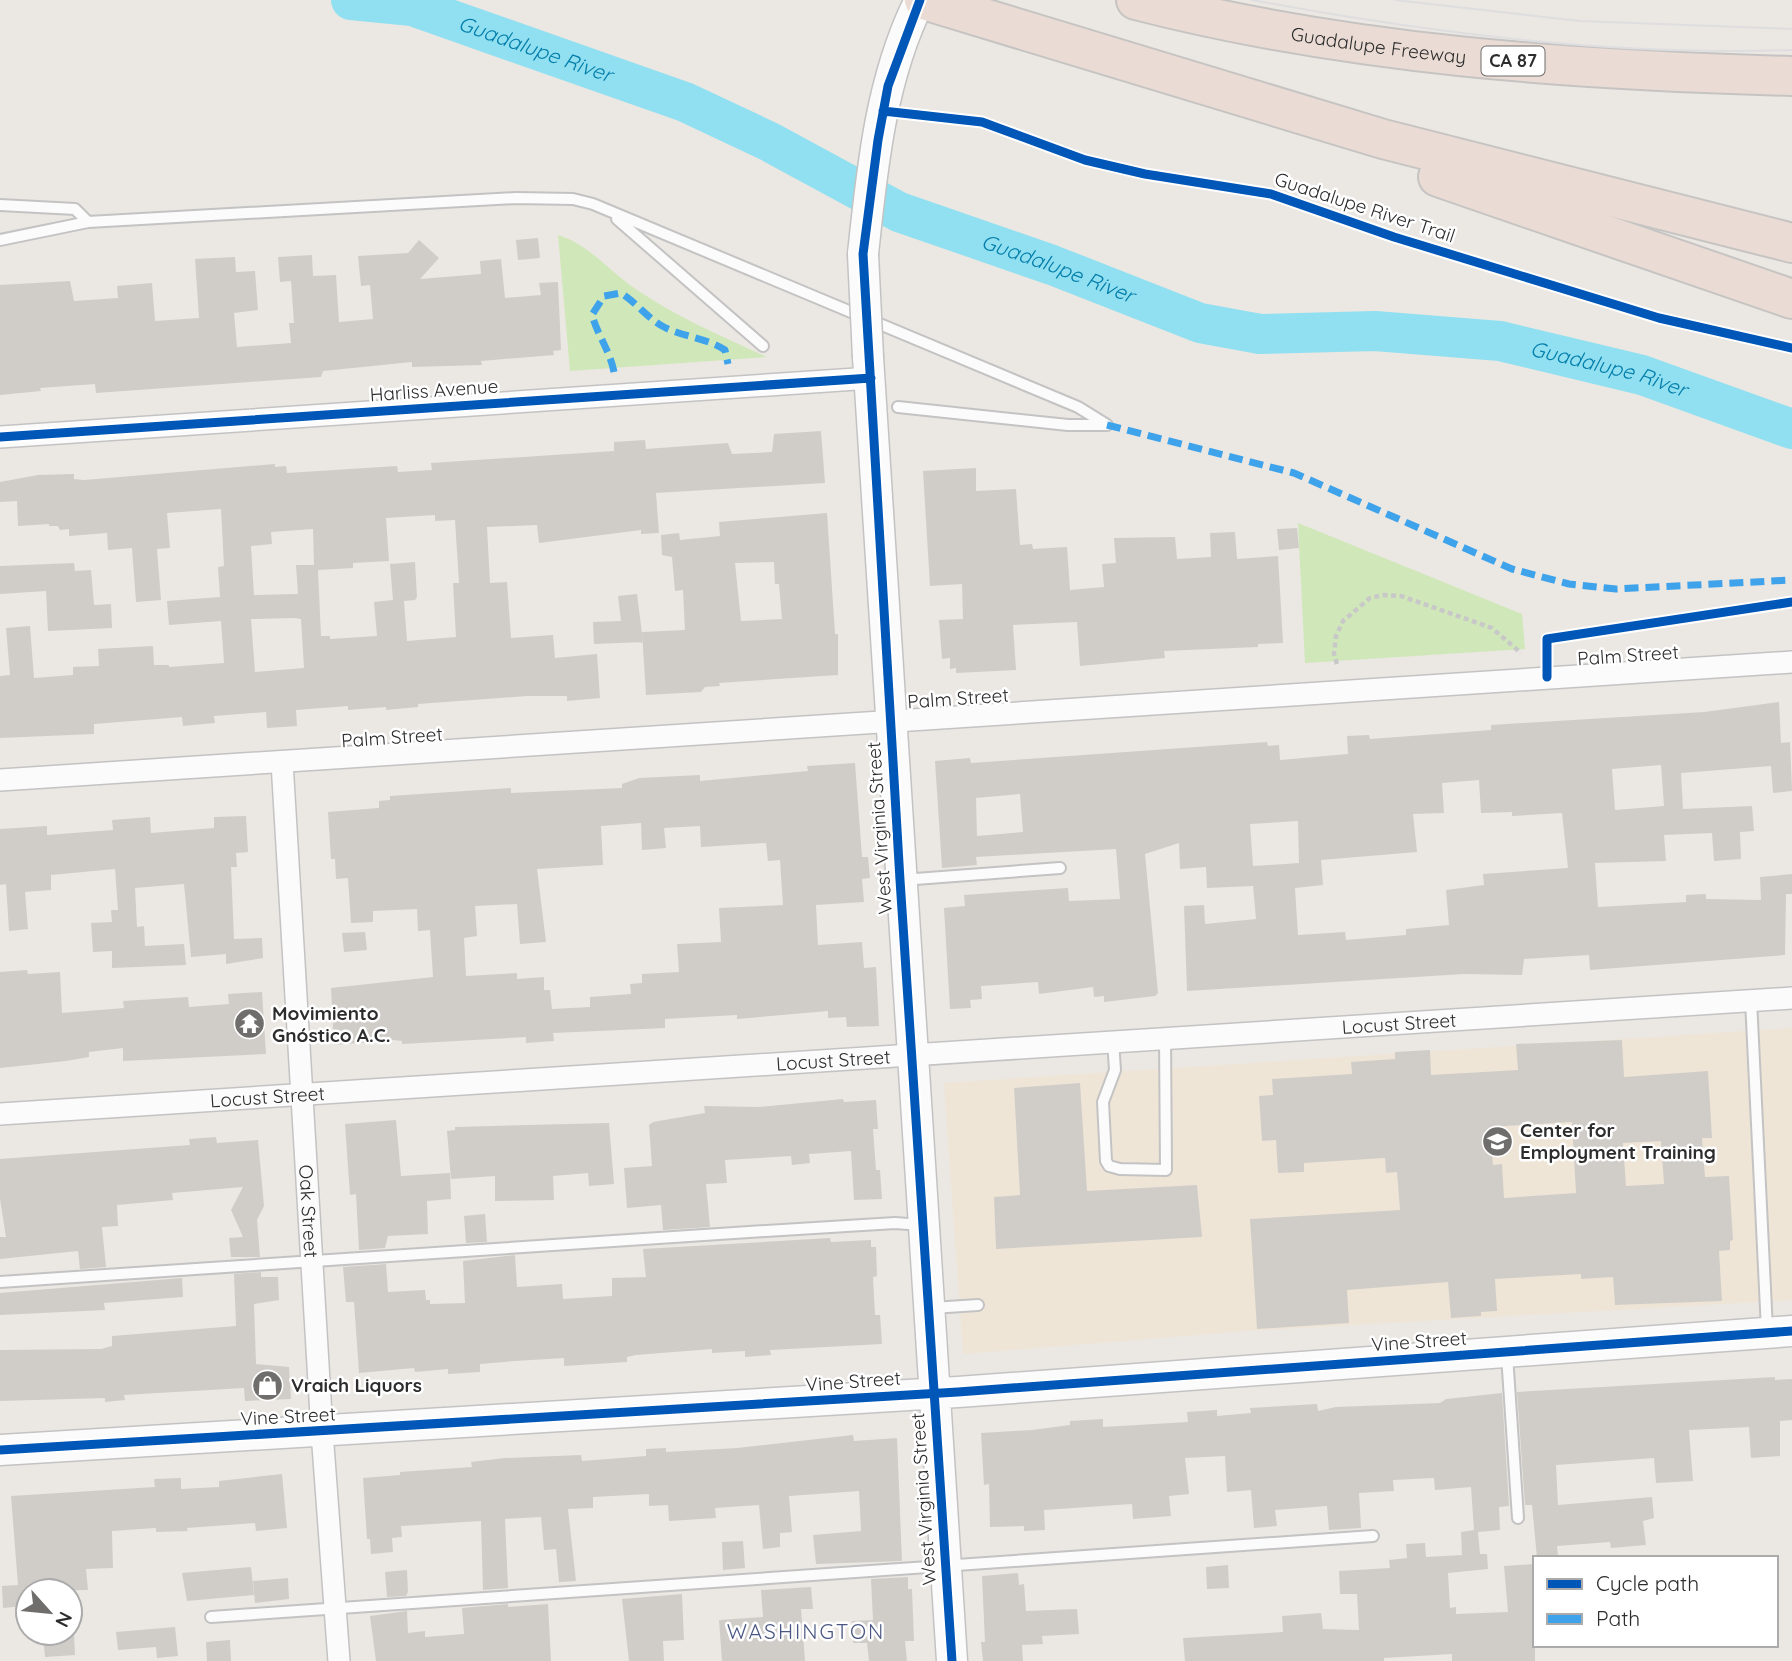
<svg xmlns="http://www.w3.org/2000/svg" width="1792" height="1661" font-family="Quicksand,sans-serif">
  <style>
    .education { fill: #eee5d6 }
    .green { fill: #d0e8b9 }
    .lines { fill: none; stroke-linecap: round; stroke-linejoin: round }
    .river { stroke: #91e0f1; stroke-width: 40 }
    .building { fill: #d0cdc9; fill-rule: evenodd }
    .lane-casing { stroke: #c4c3c3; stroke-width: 14 }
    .street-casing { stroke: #c4c3c3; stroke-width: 24 }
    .secondary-casing { stroke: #c4c3c3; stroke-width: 33 }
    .highway-casing { stroke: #c6c4c3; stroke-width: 42 }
    .path { stroke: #c8c8c8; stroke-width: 4.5; stroke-dasharray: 5 3.5; stroke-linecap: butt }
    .lane { stroke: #fcfbfb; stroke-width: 10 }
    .street { stroke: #fcfbfb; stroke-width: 21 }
    .secondary { stroke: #fcfbfb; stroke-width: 30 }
    .highway { stroke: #eadcd4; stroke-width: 38 }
    .tram { stroke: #dedee0; stroke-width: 2 }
    .secondary-bridge-casing { stroke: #c4c3c3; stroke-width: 33; stroke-linecap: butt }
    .secondary-bridge { stroke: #fcfbfb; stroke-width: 30 }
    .quiet { stroke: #3ea3eb; stroke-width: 7; stroke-dasharray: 14 7; stroke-linecap: butt }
    .cycleway-casing { stroke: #fff; stroke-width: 13 }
    .cycleway { stroke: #0057b8; stroke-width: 9 }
    .labels { text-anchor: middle; stroke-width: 5; stroke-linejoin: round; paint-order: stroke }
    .shield { fill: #fff; stroke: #6c6c6c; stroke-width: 2 }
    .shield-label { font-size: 18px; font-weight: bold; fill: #2d2d2d }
    .street-label { font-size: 19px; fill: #2d2d2d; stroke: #fff }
    .poi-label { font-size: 19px; font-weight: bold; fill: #2d2d2d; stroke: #fff; text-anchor: start }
    .water-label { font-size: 21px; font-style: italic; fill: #037eaa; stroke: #fff }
    .neighbourhood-label { font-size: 21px; letter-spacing: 2px; fill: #495782; stroke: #fff }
  </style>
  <rect width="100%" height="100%" fill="#ebe7e2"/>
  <path class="education" d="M1792,1028v272l-546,31 -283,23 -19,-271z"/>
  <path class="green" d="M558,235c31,9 53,38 79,55 40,27 86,47 130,67l-197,14z
    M1298,523l224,91 3,35 -220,14z"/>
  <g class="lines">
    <path class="river" id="s1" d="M351,0l61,6 273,96 85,40 129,70 153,53 148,58 60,11 115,-3 125,10 142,34 150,54"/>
  </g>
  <path class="building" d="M538,238l2,20 -22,2 -2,-20z
    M419,240l20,18 -19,21 61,-5 -1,-13 21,-2 4,39 36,-3 -2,-12 19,-1 3,68 -8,1 1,4 -73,6 1,4 -70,2v-5l-89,9 -2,6 -225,16 -1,-9 -55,4 1,3 -41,4v-110l70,-4 4,20 44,-3 -1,-12 35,-3 3,38 44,-3 -4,-59 40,-2 1,15 19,-1 3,39 -24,3 3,34 54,-4 -2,-20h5l-3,-42 -11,1 -2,-25 34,-2 1,21 23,-1 3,47 34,-3 -3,-34 -9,1 -3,-30 50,-3z
    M821,431l4,52 -169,10 3,40 -18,1v-4l-102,13 -2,-18 -50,2 3,56 17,-1 4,56 42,-3 2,23 42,-4 3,44 -33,3v-5h-40l-109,8v3l-32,3v-3l-38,3v-4l-52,4 1,16 -30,2 -1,-16 -52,4 1,7 -32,3 -1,-9 -50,4 -38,3v10l-94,4v-62l10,-1 -4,-47 24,-2 4,52 39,-3v-8l26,-1 -1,-17 55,-3 1,19h15v2l55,-4 -3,-42 -52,4 -2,-24 53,-4 -2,-30 6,-1 -3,-57 -54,4 3,35 -13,1 4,51 -25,2 -4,-54 -24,2 -1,-17 -38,3v-7l-9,1 -2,-4h-9v-2l-31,2 -1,-25 -17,1v-20l38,-7 36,-1v5l10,1 191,-16v3l11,-1 1,7 110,-7 1,6 34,-2 -1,-7 183,-12v-9l31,-2 1,9 82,-6 4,11 40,-2 2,-18zM435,515v6l20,-1 4,63h-6l3,54 -49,4 -3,-40 11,-1 2,-3 -2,-35 -25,2 3,36 -19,2 3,34 -47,3v-3h-9l-3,-66 35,-2v-5l36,-2 -3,-43zM313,529l1,36h-18l2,29 -44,1 -3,-49 21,-2 -1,-12zM295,618l6,1 3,49 -49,4 -4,-53z
    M976,468v23l40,-2 4,56 12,-1 1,5 34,-2 3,43 34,-3 -2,-23 14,-1 -2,-25 61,-1 2,22 34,-2 -1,-24 25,-1 2,27 41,-3 5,87 -25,1v3l-94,4 1,7 -85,8 -3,-44 -64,3 3,45 -60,3v-5l-6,1v-11l-8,1 -3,-39 24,-1 -1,-35 -32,2 -7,-115z
    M827,513l8,121h3v41l-119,8 1,3 -15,1 -4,5 -55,3 -4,-63 43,-2 -2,-40 -8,1 -3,-34 -10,-2 -1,-20 18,-2 1,7 40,-4 -1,-14zM774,562l1,22h4l3,35 -41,2 -6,-58z
    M1297,528l2,20 -20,2 -2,-21z
    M74,563l1,8 16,-1 3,35 17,-1 1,24 -64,3 -2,-40 -46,3v-28z
    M637,594l6,48 -49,2 -1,-22 28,-1 -3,-25z
    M1779,702l2,41 9,-1 2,49 -19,2 -2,-27 -90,7 2,36 69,-3 2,25 -14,1 1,27 -27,2 -2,-28 -48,2 2,26 -71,2 3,44 88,-5v-7l20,-1v5l55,1 -1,-23 32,-3v20h-6l-1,61 -195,15 -1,-15 -65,4 -2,16 -58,-1 -277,17 -3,-85 20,-1 1,19 51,-5 -3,-33 -46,2 -1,-21 -26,2 -1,-26 -34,11 13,139 -3,3 -51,6v-6l-10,1 -1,-10 -54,7 -1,-12 -57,4 1,13 -12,1 1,8 -21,1 -6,-101 21,-2 -1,-11 104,-7 1,13 51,-2 -4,-50 -140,8 1,8 -35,3 -7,-107 35,-3 1,5 296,-21 1,4 11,-1 1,15 68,-6 -1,-18 22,-1 1,4 68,-5 53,-4v-5l213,-13zM1661,765l3,41 -49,4 -3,-41zM1479,780l2,33 31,-1v4l50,-3 6,55 -85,6 1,11 -38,5 3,35 -43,4v6l-60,5 -1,-8 -47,3 -3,-47 28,-3 -2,-25 96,-8 -4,-38 31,-1 -2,-30zM1020,794l3,38 -46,4 -1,-38zM1298,821l1,42 -46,3 -3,-42z
    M855,763l7,94h6l2,21 -8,1 2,23 -48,3 2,40 44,-3 2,26 12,-1 3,59 -32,1 -1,-10 -18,1v-7l-91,8v-4l-72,4v9l-112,5 1,8 -28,2v-6l-124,7v-3l-9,-1 -59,5 -3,-57 102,-11 -3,-47 -12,1 -1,-22 -44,2v11l-22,1 -3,-45 -12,1 -1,-20h-4l-3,-47 51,-4v-7l11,-1v-4l121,-8v5l111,-5v-4l17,-6 61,-3v6l108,-10 -1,-5zM641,823l1,27 24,-2 -2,-20 36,-2 1,21 65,-4 2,18 12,-1 3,45 -64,3 2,34 -44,2 2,28 -37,2v9l-12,1 1,10 -41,3v10l-38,2 -2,-19h-6v-13l-27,2v-6l-51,3 -2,-38 13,-2 -2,-30 42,-2 3,40 26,-2 -9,-73 66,-4 -2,-39z
    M246,816l2,36 -12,1 1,14h-6l3,72 28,-1 1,20 -37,6v-10l-35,3 -7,-73 -49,4 2,39 7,-1 1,20 39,-2 2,21 -74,3v-17l-19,1 -2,-29 21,-1 -1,-12h7l-3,-41 -64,6v15l-26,2 3,37 -19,2 -3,-47 -6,1v-56l47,-3v9l66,-5 -1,-10 38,-3 1,16 63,-5v-11z
    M365,932l2,18 -23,2 -2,-19z
    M27,970l1,4 32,-2 2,41 62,-5 -1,-7 65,-4 1,10 40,-3 -1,-10 34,-2 4,62 -143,7v-13l-34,4v5l-23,4 -66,7v-96z
    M1622,1040l2,37 84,-6 4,67h-10l3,39 24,-1 4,64 -3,1v9l-11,1 3,50 -107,4 -2,-28 -32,2v-5l-86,5 2,32 -16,1v4l-30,2 -3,-36 -101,8 2,33 -92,6 -7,-110 150,-9 -3,-38 -11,1 -1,-15 -81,5v9l-26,1 -2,-33 -14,1 -3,-45 14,-1 -1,-16 80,-5 -1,-12 44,-3v-7l35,-2 1,25 87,-5 -2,-26zM1572,1122l4,71 -72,5 -2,-34 -9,1 -3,-38zM1661,1141l3,43 -38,2 -3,-43z
    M1080,1083l7,108 110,-6 5,52 -206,12 -2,-52 26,-2 -6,-107z
    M843,1099l1,3 32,-2 2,29h-5l3,41h4l2,29 -28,1 -3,-49 -42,3 1,9 -18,2 -1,-9 -66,4 2,23 -21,1 4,43 -47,3 -2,-25 -34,3 -3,-40 28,-2 -3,-41 4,-3 52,-9 -1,-7 55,1z
    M396,1120l5,56 49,-3 1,26 -24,2 1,33 -40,2 -3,12 -26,2 -3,-56 -6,1 -5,-71z
    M609,1123l5,61 -25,2 -1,-13 -35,3 1,24 -59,1v-25l-44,3 -4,-48 8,-1v-3z
    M216,1137l1,6 41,-3 6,66 -7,14 3,37h-29l-2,-19 14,-1 -12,-27 12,-23 -71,6 1,7 -56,5 1,21 -16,1 4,40 -26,2 -2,-18 -78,8v-22h6l-6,-38v-40l190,-14 -1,-6z
    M485,1214l2,28 -21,1 -2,-27z
    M830,1238l1,4 40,-2v7h5l1,29 -4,1 2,38h5l2,29 -112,6 1,5 -26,2v-6l-33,2v-4l-76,6 -9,2v5l-63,4v-8l-49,3 -35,3v8l-32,2v-5l-33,3 -1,-4 -55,5 -5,-71h-8l-3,-35 43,-3 2,28 37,-2 1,10h4v4l35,-1 -2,-42 52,-6 2,32 45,-3 1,15 49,-3v-18l34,-1 -3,-28z
    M261,1272v5h17l1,23 -25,4 2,60 33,3 2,32 -46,2 -1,-13 -120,7 1,5 -20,2v-4l-105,3v-51l101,-1 11,-3v-10l124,-10 -2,-52z
    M182,1278l1,19 -79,6 1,7 -105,5v-22z
    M1775,1377v3l17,-1v41l-12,1v35l-29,2 -2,-31 -60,3 4,51 -37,2 -2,-25 -98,7 2,40 94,-8 2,21 -11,3 3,24 -35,3 -1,-6 -40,3 -13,1 1,12h-21l-5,-53h-7l-8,-113z
    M1502,1393l7,113 -10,1 1,23 -22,2 2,22h7l1,15 -40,4 2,35 6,-1v7l52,-2 -4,-46 31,-2v97h-83v-7l-68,4v3h-199l-2,-23 100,-6 -1,-16 39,-3 2,16 36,1 -2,-36h-17l-1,-23 51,-3 -1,-8 18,-2 -1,-14 19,-1 1,14 36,-2 -1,-23 13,-2 -3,-43 -36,3 -1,-12 -41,2 1,11 -35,2 2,35 -32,2 -2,-24 -52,4 2,16 -23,2 -3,-38 -24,2 -2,-36 -40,2 4,36 -20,2 2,20 -38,3 -1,-15 -88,6 1,20 -21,1v-5l-34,1 -1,-43 -5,1 -3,-52 51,-3 38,-5v-4l33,-2v8l85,-5 -1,-10 30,-2v6l34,-3 -1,-5 67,-4 1,7 18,-4 104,-4 6,-4z
    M853,1435l1,6 43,-3 5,123 -86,3 -3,-29 48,-4 -2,-40 -70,5 3,36 -12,1v14l-17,2 -4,-44 -44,3 1,10 -47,3 -1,-16 -19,1v-12l-56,3v11l-25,1 8,72 -17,1 -3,-33 -12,1 -3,-33 -36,2 3,69 -25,2 -2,-69 -80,5 1,11 -10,1 1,14 -22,2 -1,-15h-3l-4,-61 37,-3v-3l72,-5 -1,-5 34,-4 76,-3 1,6 64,-5v-7l20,-1v4l71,-4z
    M282,1474l5,54 -31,3 -1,-8 -68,5 1,3 -32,1v-4l-44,3 1,37 -27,1 2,21 -65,1 1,15 -21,2 -1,-22 16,-1 -7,-89 144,-9 -1,-8 27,-1v11l38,-2v-6z
    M743,1541l2,27 -22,2 -1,-28z
    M1228,1565l1,23 -22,1 -1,-22z
    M251,1567l3,28 -67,6 -5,-28z
    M407,1570l1,22 -2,4 -19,1 -2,-25z
    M1018,1573l1,12 5,-1 2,27 51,-2 2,25 -37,2 1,8 -21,1 1,16h-40l-2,-19h4l-3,-66z
    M908,1577v12h4l2,52h-9l2,20h-38l-2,-18h-14l-1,-22 21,-1 -2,-41z
    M288,1578l1,21 -34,4 -2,-22z
    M811,1587l2,22h-12l4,52h-83l-3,-41 44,-3 -2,-27z
    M682,1594l2,46 -21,1 1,20h-35l-7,-62z
    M508,1604v3l40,-3 3,57h-175l-6,-45 37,-5 1,22 17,-2v6l39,-3 -2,-26z
    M175,1627l3,29 -21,2 -1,-11 -38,3 -2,-18z
    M74,1634l1,21 -30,2 -2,-21z
    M230,1640l1,21h-24l-1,-19z"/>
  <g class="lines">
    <defs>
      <path id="lane" d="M0,205l75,4 13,13
        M617,219l146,127
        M0,240l88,-18 428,-24 57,1 20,5 485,203 29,18
        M898,407l170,18h37
        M902,880l158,-12
        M1751,1000l16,330
        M1113,1041l2,29 -12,32 3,59 3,5 11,3 46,1 -1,-133
        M0,1282l749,-50 146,-9 27,2
        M932,1308l46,-3
        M1507,1355l11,163
        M211,1617l1162,-81"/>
      <g id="street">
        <path d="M0,437l871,-59"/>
        <path id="s2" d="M282,762l40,670 17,229"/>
        <path d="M0,780l1792,-118"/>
        <path id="s3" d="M0,1114l1792,-116"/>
      </g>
      <path id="secondary" d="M863,254c9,-86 18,-177 57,-254
        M868,357l84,1304
        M0,1450l958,-58 834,-61"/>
      <g id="highway">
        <path d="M924,0l459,139 409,104"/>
        <path id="s4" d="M1136,0c214,55 437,70 656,76"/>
        <path d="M1438,177l354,122"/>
      </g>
    </defs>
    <use href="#lane" class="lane-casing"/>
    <use href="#street" class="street-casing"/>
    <use href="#secondary" class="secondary-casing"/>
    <use href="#highway" class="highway-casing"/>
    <path class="path" d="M1337,664l-3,-10 2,-18 7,-15 27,-23 14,-3 17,1 91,32 29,25"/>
    <use href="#lane" class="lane"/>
    <use href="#street" class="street"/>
    <use href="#secondary" class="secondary"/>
    <use href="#highway" class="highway"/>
    <path class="tram" d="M1252,0c177,33 360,56 540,50
      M1395,0l185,21 212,8"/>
    <defs>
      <path id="secondary-bridge" d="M863,254l5,103"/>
    </defs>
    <use href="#secondary-bridge" class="secondary-bridge-casing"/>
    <use href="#secondary-bridge" class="secondary-bridge"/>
    <path class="quiet" d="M614,372c-4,-21 -16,-36 -22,-57l12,-19 17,-3c16,10 26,25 43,34 19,10 43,11 61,23l3,14
      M1107,425l187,48 218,96 57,15 47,5 176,-9"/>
    <defs>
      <path id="cycleway" d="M920,0l-32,86 -10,54 -15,114 37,626 52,781
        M883,111l99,11 103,38 60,14 126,20 123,43 265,81 133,30
        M0,437l871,-59
        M1547,677v-38l245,-37
        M0,1450l958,-58 834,-61"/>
    </defs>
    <use href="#cycleway" class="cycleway-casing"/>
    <use href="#cycleway" class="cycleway"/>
  </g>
  <defs>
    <symbol id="temple-disc" viewBox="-11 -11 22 22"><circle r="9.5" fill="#706e6c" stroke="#fff"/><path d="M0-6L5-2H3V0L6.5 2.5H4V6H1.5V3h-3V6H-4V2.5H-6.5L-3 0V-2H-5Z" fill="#fff"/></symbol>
    <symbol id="university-disc" viewBox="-11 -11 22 22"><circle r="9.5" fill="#706e6c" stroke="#fff"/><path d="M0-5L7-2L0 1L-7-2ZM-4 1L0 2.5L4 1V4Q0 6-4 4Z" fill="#fff"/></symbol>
    <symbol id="shop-disc" viewBox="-11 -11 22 22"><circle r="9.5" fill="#706e6c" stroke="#fff"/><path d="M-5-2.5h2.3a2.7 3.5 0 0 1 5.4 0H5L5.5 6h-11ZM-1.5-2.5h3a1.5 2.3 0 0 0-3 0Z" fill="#fff"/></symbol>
  </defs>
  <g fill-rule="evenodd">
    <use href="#temple-disc" x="232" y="1006" width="35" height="35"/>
    <use href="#university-disc" x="1480" y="1124" width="35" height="35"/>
    <use href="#shop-disc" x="250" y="1368" width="35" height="35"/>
  </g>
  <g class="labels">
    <rect class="shield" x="1481.5" y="46.5" width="63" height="29" rx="5"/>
    <g class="shield-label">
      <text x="1513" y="67">CA 87</text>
    </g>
    <g class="street-label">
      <text dy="7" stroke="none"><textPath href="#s4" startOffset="247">Guadalupe Freeway</textPath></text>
      <text transform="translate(1365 207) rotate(18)" y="7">Guadalupe River Trail</text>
      <text transform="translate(434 390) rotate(-4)" y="7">Harliss Avenue</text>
      <text transform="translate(1628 655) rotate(-4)" y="7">Palm Street</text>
      <text transform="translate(958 698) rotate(-4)" y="7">Palm Street</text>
      <text transform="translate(392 737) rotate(-4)" y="7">Palm Street</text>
      <text transform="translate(879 828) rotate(-94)" y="7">West Virginia Street</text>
      <text dy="7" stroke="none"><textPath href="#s3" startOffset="1402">Locust Street</textPath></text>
      <text dy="7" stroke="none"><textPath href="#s3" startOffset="835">Locust Street</textPath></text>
      <text dy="7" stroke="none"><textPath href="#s3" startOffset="268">Locust Street</textPath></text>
      <text dy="7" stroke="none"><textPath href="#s2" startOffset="450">Oak Street</textPath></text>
      <text transform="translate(1419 1341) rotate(-4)" y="7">Vine Street</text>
      <text transform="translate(853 1381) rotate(-4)" y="7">Vine Street</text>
      <text transform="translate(288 1416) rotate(-3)" y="7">Vine Street</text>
      <text transform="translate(923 1499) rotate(-94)" y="7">West Virginia Street</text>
    </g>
    <g class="poi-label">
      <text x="272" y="1020">Movimiento<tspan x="272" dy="22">Gnóstico A.C.</tspan></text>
      <text x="1520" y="1137">Center for<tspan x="1520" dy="22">Employment Training</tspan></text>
      <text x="291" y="1392">Vraich Liquors</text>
    </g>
    <g class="water-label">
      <text dy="7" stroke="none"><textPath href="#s1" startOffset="192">Guadalupe River</textPath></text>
      <text dy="7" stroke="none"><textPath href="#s1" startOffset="760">Guadalupe River</textPath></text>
      <text dy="7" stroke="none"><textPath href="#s1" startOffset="1326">Guadalupe River</textPath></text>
    </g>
    <g class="neighbourhood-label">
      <text x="806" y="1639">WASHINGTON</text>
    </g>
  </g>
  <rect x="1533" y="1556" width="245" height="91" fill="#ffffff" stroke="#ababab" stroke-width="2"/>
  <rect x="1547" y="1579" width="35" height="10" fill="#0057b8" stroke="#ababab" stroke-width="2"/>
  <text x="1596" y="1591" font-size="21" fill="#2d2d2d">Cycle path</text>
  <rect x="1547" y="1614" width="35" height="10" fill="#3ea3eb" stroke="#ababab" stroke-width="2"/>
  <text x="1596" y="1626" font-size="21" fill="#2d2d2d">Path</text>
  <g transform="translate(49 1612) rotate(117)"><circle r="33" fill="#ffffff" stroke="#ababab" stroke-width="2"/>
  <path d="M0-5L12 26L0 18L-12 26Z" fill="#706e6c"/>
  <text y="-10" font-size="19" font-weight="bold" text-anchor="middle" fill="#2d2d2d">N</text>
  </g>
</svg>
